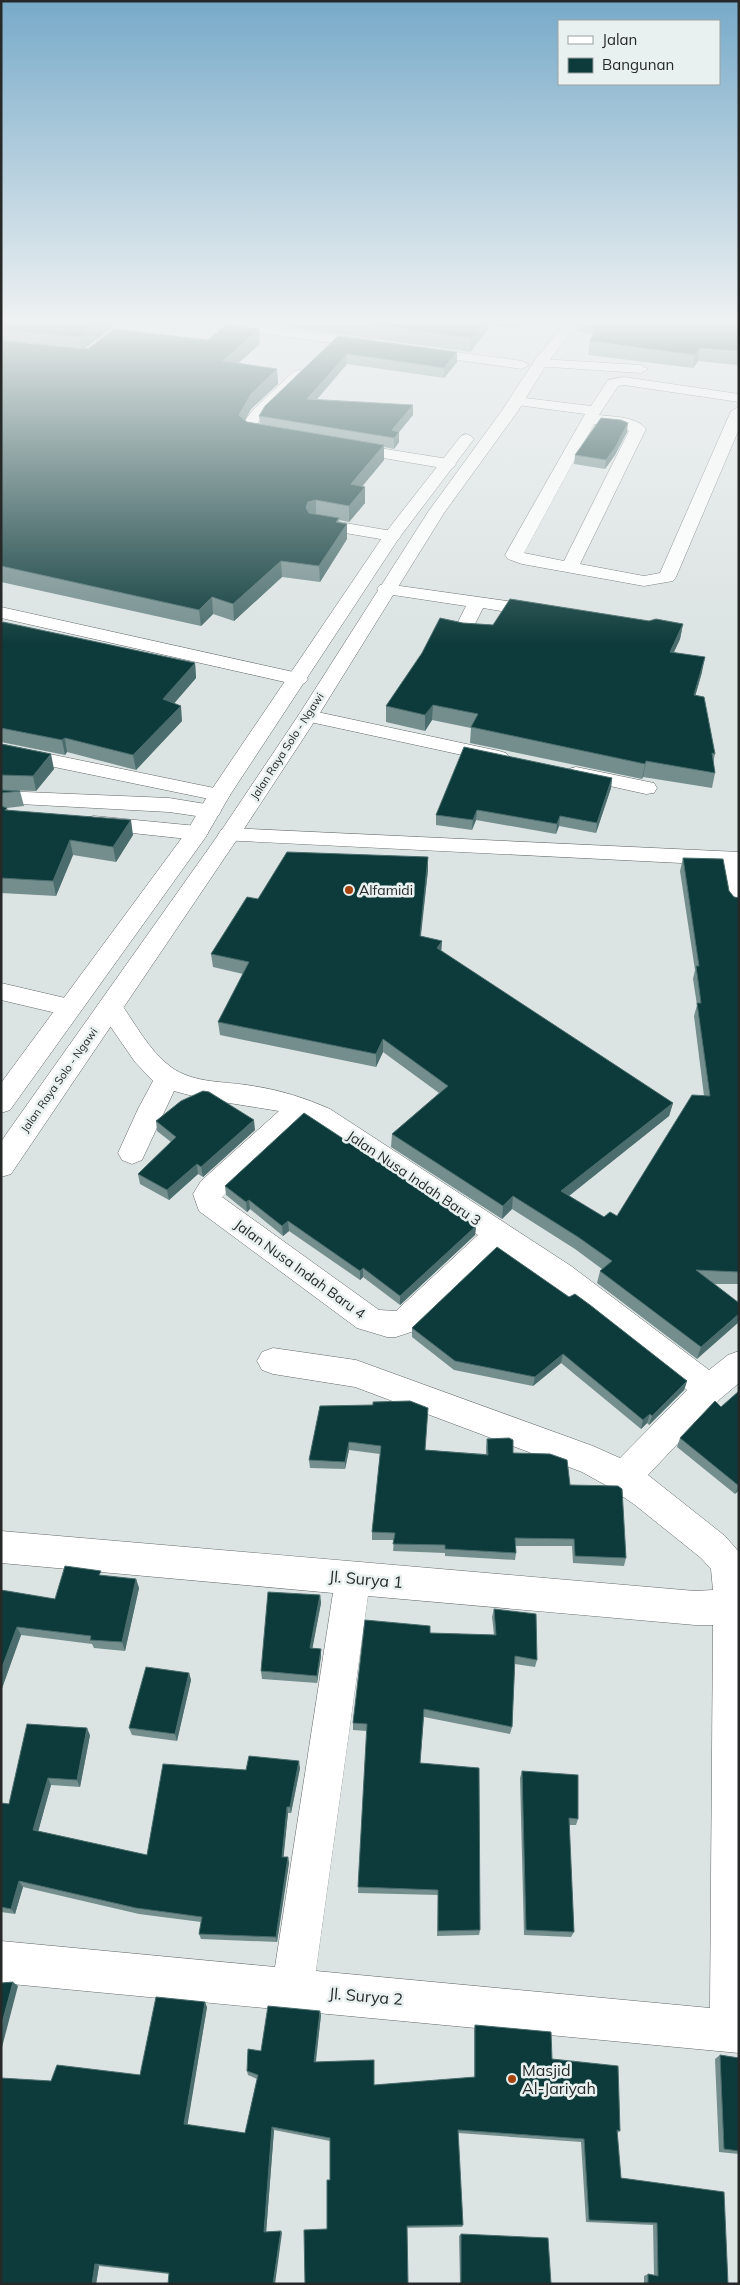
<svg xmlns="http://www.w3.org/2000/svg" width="740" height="2285" font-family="Mulish,sans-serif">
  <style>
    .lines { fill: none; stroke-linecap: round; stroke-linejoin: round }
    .minor-casing { stroke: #626968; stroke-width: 1 }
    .highway-casing { stroke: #626968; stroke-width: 1 }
    .minor { fill: #fff; fill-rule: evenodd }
    .highway { fill: #fff; fill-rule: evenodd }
    .wall { fill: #748e8e }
    .shaded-wall { fill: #4b6d6d }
    .building { fill: #0d3a3a; stroke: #4b6d6d }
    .poi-dot { fill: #a6420c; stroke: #e9f1f0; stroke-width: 2 }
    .labels { text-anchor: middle; stroke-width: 5; stroke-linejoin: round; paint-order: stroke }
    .far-street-label { font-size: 11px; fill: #272929; stroke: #e9f1f0 }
    .poi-label { font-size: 14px; fill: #272929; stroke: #e9f1f0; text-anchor: start }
    .street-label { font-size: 14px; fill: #272929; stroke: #e9f1f0 }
    .near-street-label { font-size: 16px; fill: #272929; stroke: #e9f1f0 }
    .near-poi-label { font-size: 16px; fill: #272929; stroke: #e9f1f0; text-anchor: start }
  </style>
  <rect width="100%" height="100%" fill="#dce3e3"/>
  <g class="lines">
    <defs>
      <path id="minor" d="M121,324h15l-37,32h-10l-2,-3 2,-3z
        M211,324h41l119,16 7,4 -7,4 -154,-20z
        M419,347l103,14 7,4 -7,4 -108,-15 -2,-3 2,-3z
        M540,359l101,6 7,4 -7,4 -106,-7 -2,-3 2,-3z
        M299,370l5,1 2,3 -2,3 -41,39 -7,10 25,7 3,3 -3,3c-13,4 -33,-1 -41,-12l13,-17 41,-39z
        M624,377l115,17v8l-115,-17 -6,1 -19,29c14,2 37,1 47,14l-66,135 64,12 16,-3 71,-162 8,-4v22l-63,148 -3,4 -29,5 -122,-22 -14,-5 -3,-4 80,-141 -68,-9 -7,-4 7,-4 74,9 17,-26zM594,424l28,3 7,4 -65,130 -40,-8z
        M348,443l100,16 6,2 2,3 -2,3 -6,2 -106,-18 -2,-3 2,-3z
        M316,518l76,13 6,1 3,4 -3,4 -6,1 -82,-14 -2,-4 2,-4z
        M386,584l157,22 7,2 2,4 -2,4 -7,2 -60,-10 -13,26 -7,2 -7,-2 -2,-4 12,-24 -86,-13 -3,-4 3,-4z
        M1,607l297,66 7,2 3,4 -3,4 -7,2 -297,-67z
        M308,710l191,41 7,2 3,4 -3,4 -7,2 -198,-43 -3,-4 3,-4z
        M1,744l218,45 8,1 3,5 -3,5 -8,1 -218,-45z
        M576,767l78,16 3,5 -3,5 -8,1 -77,-17 -4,-4 4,-4z
        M1,791l168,7 49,8 3,5 -3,5 -8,2 -41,-6 -168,-9z
        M94,816l103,10 8,2 3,5 -3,5 -8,2 -111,-12 -3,-5 3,-5z
        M229,828l510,24v58l-8,-2 -4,-5 -6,-38 -500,-25 -3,-5 3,-5z
        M1,983l77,18 4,6 -4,6 -9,3 -68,-16z
        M110,998l9,3c16,22 30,50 52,66 23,17 55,14 82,19 27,4 52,12 77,23l241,157 138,104 19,-15 11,-4v32l-19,16 -72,76 77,61 14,16v501l-738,-70v-42l274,26 58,-374 -332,-30v-32l694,60 18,-1 -2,-21 -10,-11 -66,-53 -26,-18 -27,-15 -227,-85 -82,-13 -11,-4 -5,-9 5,-9 11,-4 83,12 237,86 27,12 67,-68 -98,-77 -89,-63 -83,80 -21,7h-9l-30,-9 -158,-117 -6,-17 8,-13 78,-70 -75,-12 -30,-8 -32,69 -10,4 -10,-4 -4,-7 20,-44 15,-28 -18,-19 -38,-55 4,-6zM304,1120l174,115 -82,76 -17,-1 -157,-113zM368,1596l327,29h18l-3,383 -394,-37z"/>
      <path id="highway" d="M564,324h13l-31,41 -28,46 -74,102 -126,203 -78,119 -229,339 -10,3v-35l6,-9 214,-302 77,-115 130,-204 75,-103 32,-49z
        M466,434l5,2 3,3 -75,99 -169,257 -25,43 -195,272 -9,3v-30l186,-252 21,-36 178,-263 75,-96z"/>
    </defs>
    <use href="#minor" class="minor-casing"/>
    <use href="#highway" class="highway-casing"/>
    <use href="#minor" class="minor"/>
    <use href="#highway" class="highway"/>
  </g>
  <path class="wall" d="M1,324h116l-33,25 124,-9 52,4 -23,19 40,6 1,15 -27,25 -6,11 2,2 13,2 -1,-8 79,-80 119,26 -13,16 -97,-14 -31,36 97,5v10l-14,17v10l-5,7 -10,-2v13l-22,26 3,17 -16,19 -10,-2v2l8,2v15l-27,43 -38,-5 -48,44 -21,-7 -12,12 -200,-44z
    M268,324h250l-2,4 -24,-3 -22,27z
    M578,324h161v38l-2,3 -39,-4 -5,7 -105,-13 2,-14 3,-7 -16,-3z
    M627,432l-12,23 -10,14 -31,-5 1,-9z
    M649,621l34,3 -3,15 -6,13 28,20 -7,24 20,58 -2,9 2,10 -3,15 -69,-11 -1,2 -172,-36 1,-15 -39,-8 -7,11 -39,-9v-16l77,-83 30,2z
    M1,624l194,39 1,15 -22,25 8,18 -46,49 -69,-18 -2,3 -64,-13z
    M1,744l53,25 -18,22 -35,-1z
    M612,778l-1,10 -15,45 -37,-7 -3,8 -80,-14 -4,10 -36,-5v-10z
    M1,790l19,1 4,15 -17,2 1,3 125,24 -17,27 -43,-7 -17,41 -55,-3z
    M428,857v13l-7,66 21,5 -1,10 232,152 -4,13 -101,80 36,21 13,-1 87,-120 -10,-80 3,-11 -4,-26 2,-9 -15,-99 3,-13 46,33 5,6 5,1v386h-26l26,19 -42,56 -100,-76 3,-12 2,-2 -27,-20 -63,-40 -10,10 -111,-72 1,-13 47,-41 -56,-41 -7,15 -156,-32 -2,-13 25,-48 -30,-7 -2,-13 47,-55z
    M156,1121l99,9 -52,47 -5,-3 -29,26 -29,-16 -2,-10 33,-32 -14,-11z
    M225,1186l251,40 -1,9 -75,70 -37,-28 -3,3 -71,-49 -6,5 -33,-27 -3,3 -21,-17z
    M497,1247l190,134 -3,9 -35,35 -2,-2 -6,6 -80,-66 -28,23 -79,-16 -42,-33v-9z
    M739,1391v99l-4,4 -58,-47 3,-9 41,-31z
    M320,1406l105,44 61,4v-7l1,-8 26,14 57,32 56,73 -2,8 -51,-3 -1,-17h-56v7l-1,7 -70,-4v-3l-52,-2 1,-11h-22v-8l8,-78 -31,-4 -4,19 -35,-1 -1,-8z
    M102,1576l34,3 3,9 -14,63 -31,-3 -2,-4 -71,-9 -20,56v-101l54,9z
    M320,1595l1,8 -9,45 9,1v7l-4,27 -55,-4 -1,-8z
    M494,1609l43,51 -2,7 -20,-3 -3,63 -2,7 -86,-17 -4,46 60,167 -1,5 -42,1 1,-41 -80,-2 9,-162 -14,-1v-7l77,-90 64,2 -2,-18z
    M189,1673l2,7 -14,61 -45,-6 -3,-7z
    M90,1735l-10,52 -29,-2 -13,46 109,24 99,-85 54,-2 -9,45h-3l-5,44h5l1,6 -12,79 -76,-3 -2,-5 2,-12 -62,-8 -116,-27 -8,27 -14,-2v-109l8,1z
    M522,1771l56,48 -2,6h-7l5,107 -3,5 -47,-2 -4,-157z
    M207,2007l-20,118 58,8 12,-54 -9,-4 -1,-4 14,-20 60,-36 -5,47 58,23 100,-7v-48l1,-5 77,34 68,72 -3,2 4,45 107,106h-84v-8l4,-2 6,1 -1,-50 -67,-3 -5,-80 -123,-9 5,92 -1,2 -135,2 3,-49v-39l-56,-11 -8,102 16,1 -113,41 -70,-8 -3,18h-95l50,-203 89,-6z
    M720,2055l19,3v96l-20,-2 -4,-93z
    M461,2234l90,50h-91l-1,-48z"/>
  <path class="shaded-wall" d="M96,324h21l-36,27 -2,-14z
    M482,324h10l-22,28 1,-14z
    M259,329l1,15 -36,32 -1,-15z
    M700,348l-2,13 -5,7 2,-13z
    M457,352v10l-13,16v-10z
    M347,354v10l-39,46 -1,-11z
    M277,369l1,15 -27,25 -11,21 -1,-15 12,-21z
    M413,405v10l-14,17v10l-5,7v-11l-2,-8z
    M628,423l-1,9 -12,23 -10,14 1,-9z
    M384,445v15l-33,40v-16z
    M365,487v16l-16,19v-16z
    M316,500v16l-10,8v-16l2,-6z
    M347,524v15l-27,43 -1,-16z
    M281,561l1,16 -48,44 -1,-17z
    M212,597l1,17 -12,12 -2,-16z
    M683,624l-3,15 -13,28 3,-15z
    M705,657l-3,15 -11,39 3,-16z
    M195,663l1,15 -31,36 -2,-15z
    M433,705l-1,15 -7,11v-16z
    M181,706l1,15 -46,49 -3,-15z
    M65,738l2,14 -2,3 -3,-15z
    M51,754l3,15 -18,22 -3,-15z
    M646,761l-3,16 -1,2 3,-15z
    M612,778l-1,10 -15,45 1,-10z
    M477,810l-1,10 -4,10 1,-10z
    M560,816l-1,10 -3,8 1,-10z
    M131,820l2,15 -17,27 -3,-15z
    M70,840l3,15 -17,41 -3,-15z
    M428,857v13l-9,79 1,-13z
    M442,941l-1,13 -4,-6z
    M383,1039v13l-7,15v-13z
    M673,1103l-4,13 -110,88 2,-13z
    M254,1120l1,10 -52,47 -2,-10z
    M197,1164l1,10 -29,26 -2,-10z
    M513,1196l-1,13 -10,10 1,-13z
    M249,1200l1,9 -3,3 -1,-10z
    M288,1221l1,10 -6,5 -1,-10z
    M476,1226l-1,9 -75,70v-9z
    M363,1268v9l-3,3v-9z
    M739,1314v8l-42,37 4,-12z
    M563,1354l-2,9 -28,23 2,-9z
    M687,1381l-3,9 -35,35 3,-9z
    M650,1414l-3,9 -6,6 2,-9z
    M349,1442v8l-4,19v-7z
    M739,1486v4l-4,4z
    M136,1579l3,9 -14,63 -3,-9z
    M320,1595l1,8 -10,53 -1,-8z
    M17,1627l4,8 -20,56v-21z
    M321,1649v7l-4,27v-7z
    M189,1673l2,7 -14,61 -2,-7z
    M87,1728l3,7 -10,52 -3,-7z
    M299,1761l1,7 -9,45 -1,-6z
    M48,1778l3,7 -14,51 -4,-6z
    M287,1807l1,6 -5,50 -1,-6z
    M288,1857l1,6 -12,79 -1,-5z
    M19,1881l4,6 -8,27 -4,-5z
    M13,1982l5,4 -17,65v-24z
    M205,2002l2,5 -20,121 -3,-4z
    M320,2011l1,4 -6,51 -1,-4z
    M272,2127l2,3 -8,104 -2,-2z
    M281,2231l1,2 -7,51h-2z
    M95,2264l4,2 -3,18h-4z"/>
  <path class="building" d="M1,324h95l-17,13 -78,-8z
    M372,324h110l-11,14z
    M597,324h142v27l-39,-3 -5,7 -105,-14z
    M226,325l33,4 -36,32 54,8 -26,25 -12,21 8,7 137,23 -33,39 14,3 -16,19 -33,-6 -8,2 -2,6 3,5 30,5 -3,4 11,2 -28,42 -38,-5 -48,43 -21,-7 -13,13 -198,-44v-226l82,9 6,-1 25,-19 94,11z
    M338,336l119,16 -13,16 -97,-14 -40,45 106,6 -21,25 7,2 -5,6 -135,-22 6,-10z
    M601,418l20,2 7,3 -12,23 -10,14 -31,-5z
    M510,599l139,22 7,-2 27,5 -13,28 35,5 -11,38 10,2 11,57 -3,-1 3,20 -69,-12 -1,3 -174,-37 7,-13 -45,-9 -8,10 -39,-9 36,-53 18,-35 23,5 30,2z
    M3,622l192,41 -32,36 18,7 -48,49 -68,-17 -3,2 -61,-12v-104z
    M1,744l50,10 -18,22 -32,-1z
    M464,747l148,31 -15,45 -37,-7 -3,8 -80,-14 -4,10 -37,-5z
    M1,790l19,1 -19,2z
    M1,806l6,2 -2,2 126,10 -18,27 -43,-7 -17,41 -52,-3z
    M287,852l141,5 -8,79 22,5 -5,7 236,155 -112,88 43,26 6,-5 7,4 75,-121 18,1 -13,-93h4l-5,-37h3l-16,-108 40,1 6,32 5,6 5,1v374l-43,-2 43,33v11l-38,33 -101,-76 12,-10 -34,-24 -65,-41 -10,10 -111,-72 56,-48 -65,-47 -7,15 -158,-32 31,-60 -38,-8 36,-57 11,2z
    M203,1091l6,1 45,28 -53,47 -4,-3 -30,26 -29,-16 38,-37 -20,-16 25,-20z
    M304,1113l172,113 -76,70 -37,-28 -3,3 -72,-50 -6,5 -33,-26 -3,2 -21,-16z
    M497,1247l72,50 6,-3 15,11 97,76 -35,35 -2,-2 -7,6 -80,-66 -28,23 -80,-16 -43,-33z
    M739,1391v95l-59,-48 35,-37 6,6z
    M410,1401l18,7 -3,42 63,5 -1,-16 22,-1 4,2v13l37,1 17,6 3,25 48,1 4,3 4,69 -51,-2 -1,-17 -59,-1 1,15 -71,-4v-4l-52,-1 2,-11 -23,-1 9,-86 -32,-4 -4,20 -36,-2 11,-54 53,-1v-3z
    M65,1566l36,5 -2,4 37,4 -14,63 -32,-2 1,-4 -74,-9 -16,43v-80l54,9z
    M268,1592l52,3 -10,53 11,1 -4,27 -56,-5z
    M494,1609l42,5 1,46 -22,-4 -3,71 -88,-18 -4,54 59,5 1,162 -42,1v-41l-80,-3 9,-163 -14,-1 12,-103 65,6v7l66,2z
    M146,1667l43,6 -14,61 -46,-6z
    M27,1724l60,4 -10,52 -29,-2 -15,52 114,25 16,-91 83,6 3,-14 50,5 -9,46h-3l-5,50h6l-12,80 -77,-3 3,-17 -66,-9 -117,-27 -8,28 -10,-2v-104l8,1z
    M522,1771l56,4v44l-9,-1 5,114 -48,-2z
    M13,1982l-12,45v-44z
    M156,1997l49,5 -21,122 61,9 13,-58 -11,-4 1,-22 13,2 7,-45 52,5 -6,51 60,-2v25l101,-8v-52l76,7 1,27 66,7 2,65 -3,-1 4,48 103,14 4,92h-80v-10l10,2 -1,-53 -68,-3 -5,-81 -126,-9 5,95 -56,1 1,58h-103l-1,-54 23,-1v-49h3v-42l-58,-11 -8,105 17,-1 -8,53h-105l1,-11 -74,-9 -3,20h-91v-206l50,3 6,-16 83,10z
    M720,2055l19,3v93l-15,-2z
    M461,2234l87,4 3,46h-90z"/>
  <linearGradient id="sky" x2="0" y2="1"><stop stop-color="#77aac9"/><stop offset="0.5" stop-color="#eff2f2"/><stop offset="1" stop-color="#eff2f2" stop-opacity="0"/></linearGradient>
  <rect width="740" height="644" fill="url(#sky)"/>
  <g class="poi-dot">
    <circle cx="349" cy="890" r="5"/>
    <circle cx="512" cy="2079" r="5"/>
  </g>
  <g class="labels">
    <g class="far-street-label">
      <text transform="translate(287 746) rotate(-57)" y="4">Jalan Raya Solo - Ngawi</text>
      <text transform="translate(59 1080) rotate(-55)" y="4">Jalan Raya Solo - Ngawi</text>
    </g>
    <g class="poi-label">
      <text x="359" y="895">Alfamidi</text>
    </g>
    <g class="street-label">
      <text transform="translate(414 1178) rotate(34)" y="5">Jalan Nusa Indah Baru 3</text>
      <text transform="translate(300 1269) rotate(36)" y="5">Jalan Nusa Indah Baru 4</text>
    </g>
    <g class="near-street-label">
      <text transform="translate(366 1579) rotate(5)" y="6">Jl. Surya 1</text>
      <text transform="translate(366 1996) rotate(5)" y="6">Jl. Surya 2</text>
    </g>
    <g class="near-poi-label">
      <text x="522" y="2076">Masjid<tspan x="522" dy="18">Al-Jariyah</tspan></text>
    </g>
  </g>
  <rect width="740" height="2285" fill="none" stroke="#272929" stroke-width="5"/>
  <rect x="558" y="20" width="162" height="65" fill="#e9f1f0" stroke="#9ba1a0"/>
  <rect x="568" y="36" width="25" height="8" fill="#ffffff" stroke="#9ba1a0"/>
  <text x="602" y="45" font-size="15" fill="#272929">Jalan</text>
  <rect x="568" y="58" width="25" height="15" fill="#0d3a3a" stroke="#9ba1a0"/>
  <text x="602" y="70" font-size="15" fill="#272929">Bangunan</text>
</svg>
